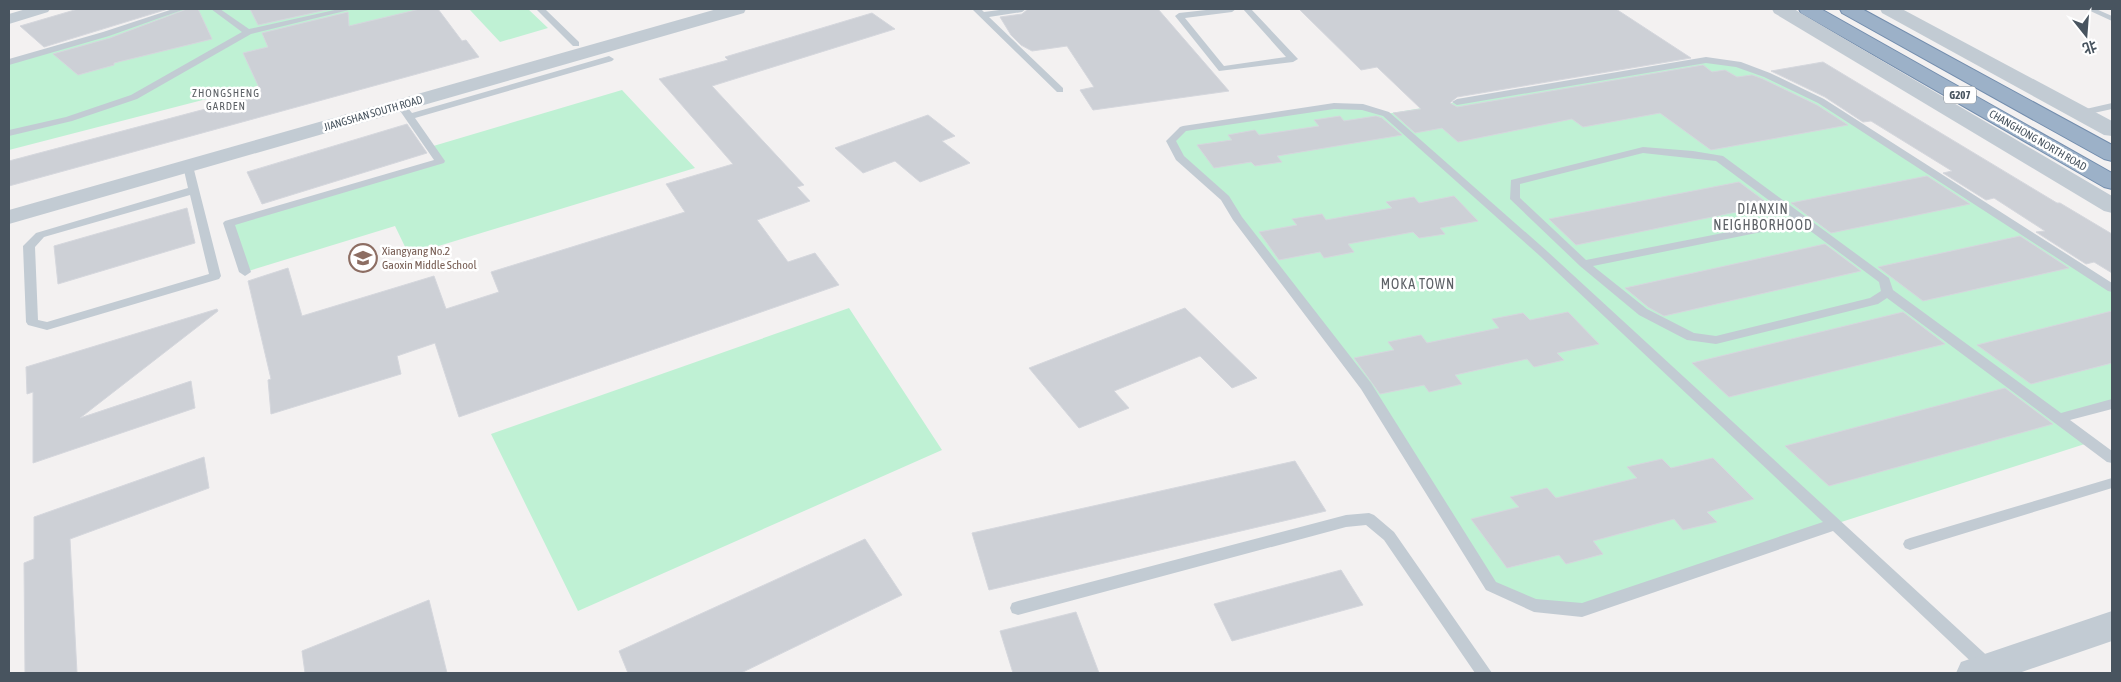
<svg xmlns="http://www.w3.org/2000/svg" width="2121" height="682" font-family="'Asap Condensed','Noto Sans SC',sans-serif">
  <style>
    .green { fill: #bff1d4 }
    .building { fill: #cdd0d6; stroke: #d5d7dd }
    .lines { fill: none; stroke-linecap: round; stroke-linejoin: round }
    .trunk-casing { stroke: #738dad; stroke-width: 2 }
    .service { fill: #c2cbd3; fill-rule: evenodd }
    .minor { fill: #c2cbd3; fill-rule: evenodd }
    .tertiary { fill: #c2cbd3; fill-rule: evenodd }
    .trunk { fill: #9cb1c8; fill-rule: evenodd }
    .labels { text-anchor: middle; stroke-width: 5; stroke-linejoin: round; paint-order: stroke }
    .far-neighbourhood-label { font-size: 11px; letter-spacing: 1px; fill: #5d6166; stroke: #fff }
    .shield { fill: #fff; stroke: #7f878f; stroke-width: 1 }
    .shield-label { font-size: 11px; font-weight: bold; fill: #48545f }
    .far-street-label { font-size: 11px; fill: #48545f; stroke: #fff }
    .education-label { font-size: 12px; fill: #785e54; stroke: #fff; text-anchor: start }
    .neighbourhood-label { font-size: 14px; letter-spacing: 1px; fill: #5d6166; stroke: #fff }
  </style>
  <rect width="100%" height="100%" fill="#f3f1f1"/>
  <path class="green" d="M181,9h253l14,17 -36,20 -403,104v-88l97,-28z
    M474,9h54l20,19 -48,14 -30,-32z
    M1706,60l32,4 83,37 291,187v116l-53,15 32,23 -256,82 -253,86 -48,-5 -43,-19 -125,-200 -141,-188 -45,-40 -9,-17 12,-12 123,-20 57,-2 23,7z
    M622,90l73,78 -286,87 -14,-29 -150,46 -16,-49 210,-62 -9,-14z
    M849,308l93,142 -364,161 -87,-177z"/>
  <path class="building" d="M78,9h90l-124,38 -24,-21z
    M187,9h11l14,30 -98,24v2l-36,10 -25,-21 57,-16z
    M250,9h81l-73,16z
    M420,9h18l24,32 4,-1 13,17 -470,129v-25l253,-67 -19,-41 25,-6 -6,-14 86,-21 1,14z
    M1028,9h130l71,82 -136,19 -13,-20 14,-3 -27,-41 -35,5 -11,-6 -10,-10 -11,-18 22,-3z
    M1299,9h317l75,49 -234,39 -7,6 7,4 246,-42 9,7 13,-2 12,7 15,-2 11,4 54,26 31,20 -137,25 -51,-37 -77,14 -11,-8 -114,23 -16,-14 -27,5 -22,-20 28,-4 -44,-42 -16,3z
    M872,13l23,16 -183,57 92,99 -7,2 13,14 -53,19 31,42 27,-9 24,32 -380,132 -24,-74 -38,13 4,18 -130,40 -3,-34 3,-1 -23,-98 40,-13 14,48 132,-40 12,33 53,-17 -8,-20 194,-60 -19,-28 67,-20 -74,-85 69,-19 -3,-3z
    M1823,62l234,141h3l52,31v39l-18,-11 -8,2 -50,-32 9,-1 -51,-33 -8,2 -43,-27 9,-2 -81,-50 -8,1 -38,-25 -54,-26z
    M928,115l27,21 -13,5 28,22 -50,19 -25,-21 -32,12 -28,-25z
    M1340,116l4,5 32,-5 6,2 20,17 -125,21 5,6 -27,4 -4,-4 -37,6 -17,-23 35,-5 -4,-5 27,-5 4,5 60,-9 -5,-6z
    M407,124l20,29 -165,51 -15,-32z
    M1927,176l43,28 -139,29 -40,-30z
    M1739,182l31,23 -194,40 -27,-26z
    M1454,196l24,25 -38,7 5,6 -26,4 -6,-6 -65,12 6,8 -30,6 -4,-6 -41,8 -20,-28 38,-7 -5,-6 30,-5 4,6 66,-12 -6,-6 28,-5 5,6z
    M187,208l8,35 -137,41 -4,-38z
    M2020,236l49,32 -146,33 -45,-34z
    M1825,244l36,27 -197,45 -16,-9 -23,-19z
    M1185,308l72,70 -25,10 -32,-32 -86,35 15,17 -50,20 -50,-60z
    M217,309l1,2 -138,107 111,-37 4,27 -162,55v-71l-6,2 -1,-27z
    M2112,311v52l-81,21 -54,-39z
    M1568,312l31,32 -42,9 7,7 -30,7 -7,-8 -72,16 7,9 -33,8 -5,-7 -44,9 -26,-36 40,-8 -6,-8 33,-7 6,8 72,-15 -7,-9 31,-6 7,7z
    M1903,312l42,32 -216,53 -37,-34z
    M2005,388l48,36 -224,62 -44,-40z
    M204,457l5,31 -139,51 7,134h-52l-1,-110 10,-4v-42z
    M1713,458l41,41 -47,13 10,10 -34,8 -9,-11 -81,22 10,13 -37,10 -7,-9 -52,13 -36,-49 48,-12 -9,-10 37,-9 9,10 81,-20 -10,-11 35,-8 9,9z
    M1295,461l31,50 -337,79 -17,-57z
    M865,539l37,56 -161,78h-113l-9,-22z
    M1341,570l22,35 -131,36 -18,-37z
    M429,600l18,73h-142l-3,-22z
    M1076,612l23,61h-86l-13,-42z"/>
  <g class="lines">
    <defs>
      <path id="trunk" d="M1799,9h22l291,164v16l-8,-2 -303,-174z
        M1840,9h22l250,136v16l-8,-2 -262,-146z"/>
    </defs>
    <use href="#trunk" class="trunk-casing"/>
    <path class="service" d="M173,9h12l-76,27 -100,29v-6l94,-27z
      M211,9h9l29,20 90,-20h14l-102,25 -114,65 -65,22 -63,15v-6l57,-13 65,-22 111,-63z
      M536,9h9l34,33v4h-6z
      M972,9h9l3,3 23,-3h19l-4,3 -33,5 74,71v4h-6z
      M1215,9h21l-4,3 -47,6 39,48 62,-9 -43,-48h8l47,50 -5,3 -74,9 -44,-55 4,-3z
      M2086,9h10l16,7v5z
      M609,56l5,3 -2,2 -197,57 30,43 -1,2 -209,62 16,47 -6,4 -6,-4 -16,-49 2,-2 209,-61 -38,-55 2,-2h6l8,10z
      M1706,57l35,5 29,11 54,26 288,184v9l-4,-1 -290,-188 -54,-26 -28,-10 -30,-4 -249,42 -5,-3 5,-3z
      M1334,103l29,1 26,8 159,140 447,411 2,5 -2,5h-12l-150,-142 -251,86 -48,-5 -48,-22 -125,-201 -128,-169 -12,-20 -45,-40 -10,-19 14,-14 3,-1zM1334,109l28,1 21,6 157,140 283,266 -241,81 -46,-4 -40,-17 -125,-199 -129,-166 -13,-21 -45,-40 -8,-15 10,-10z
      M2112,103v6l-32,7 -5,-3 2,-2z
      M1643,147l50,4 30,5 166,122 4,12 168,123 51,-14v10l-42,11 42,31v12l-5,-1 -220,-164 -9,6 -162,40 -29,-4 -48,-25 -59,-49 -70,-67 1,-19zM1643,153l73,8 78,58 -208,41 -66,-62v-14zM1801,224l78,58 2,9 -11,7 -154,38 -22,-3 -47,-24 -54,-43z
      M188,163l5,3 28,110 -2,3 -172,51 -19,-5 -2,-3 -3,-76 13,-13 152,-45 -5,-22zM190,195l19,79 -162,48 -9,-2 -3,-73 9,-10z
      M2112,478v10l-202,62 -5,-2 -2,-4 2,-4 5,-2z
      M1369,513l5,2 20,17 98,141h-17l-91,-133 -18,-15 -20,2 -328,88 -6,-2 -2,-5 2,-5 6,-2 328,-86z"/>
    <path class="minor" d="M26,9h24l-2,3 -39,12v-10z"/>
    <path class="tertiary" d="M717,9h29l-2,4 -735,211v-14z
      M1772,9h22l318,187v17l-8,-2 -330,-198z
      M1880,9h22l210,112v15l-8,-1 -222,-122z
      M2112,611v30l-93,32h-63l5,-11z"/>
    <use href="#trunk" class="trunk"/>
  </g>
  <defs>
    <symbol id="school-ring" viewBox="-11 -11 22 22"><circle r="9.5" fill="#fff" stroke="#8d6e63" stroke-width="1.5"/><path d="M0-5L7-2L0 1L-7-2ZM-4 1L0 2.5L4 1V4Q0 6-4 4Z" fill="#8d6e63"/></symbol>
  </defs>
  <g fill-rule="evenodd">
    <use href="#school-ring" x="347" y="242" width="32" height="32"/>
  </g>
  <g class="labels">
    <g class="far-neighbourhood-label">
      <text x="226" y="97">ZHONGSHENG<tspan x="226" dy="13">GARDEN</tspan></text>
    </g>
    <rect class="shield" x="1944" y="86.5" width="32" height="17" rx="4"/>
    <g class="shield-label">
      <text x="1960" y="99">G207</text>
    </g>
    <g class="far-street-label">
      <text transform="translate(373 113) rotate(-16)" y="4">JIANGSHAN SOUTH ROAD</text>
      <text transform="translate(2038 140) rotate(30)" y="4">CHANGHONG NORTH ROAD</text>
    </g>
    <g class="education-label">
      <text x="382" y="255">Xiangyang No.2<tspan x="382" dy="14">Gaoxin Middle School</tspan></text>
    </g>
    <g class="neighbourhood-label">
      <text x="1763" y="214">DIANXIN<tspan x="1763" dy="16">NEIGHBORHOOD</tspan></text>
      <text x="1418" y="289">MOKA TOWN</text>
    </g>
  </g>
  <rect width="2121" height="682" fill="none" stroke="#48545f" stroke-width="20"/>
  <g transform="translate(2086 35) rotate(163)" stroke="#ffffff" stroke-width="4" paint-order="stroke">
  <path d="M0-4L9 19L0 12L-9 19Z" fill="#48545f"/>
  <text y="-8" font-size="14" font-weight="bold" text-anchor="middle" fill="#48545f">北</text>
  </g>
</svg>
